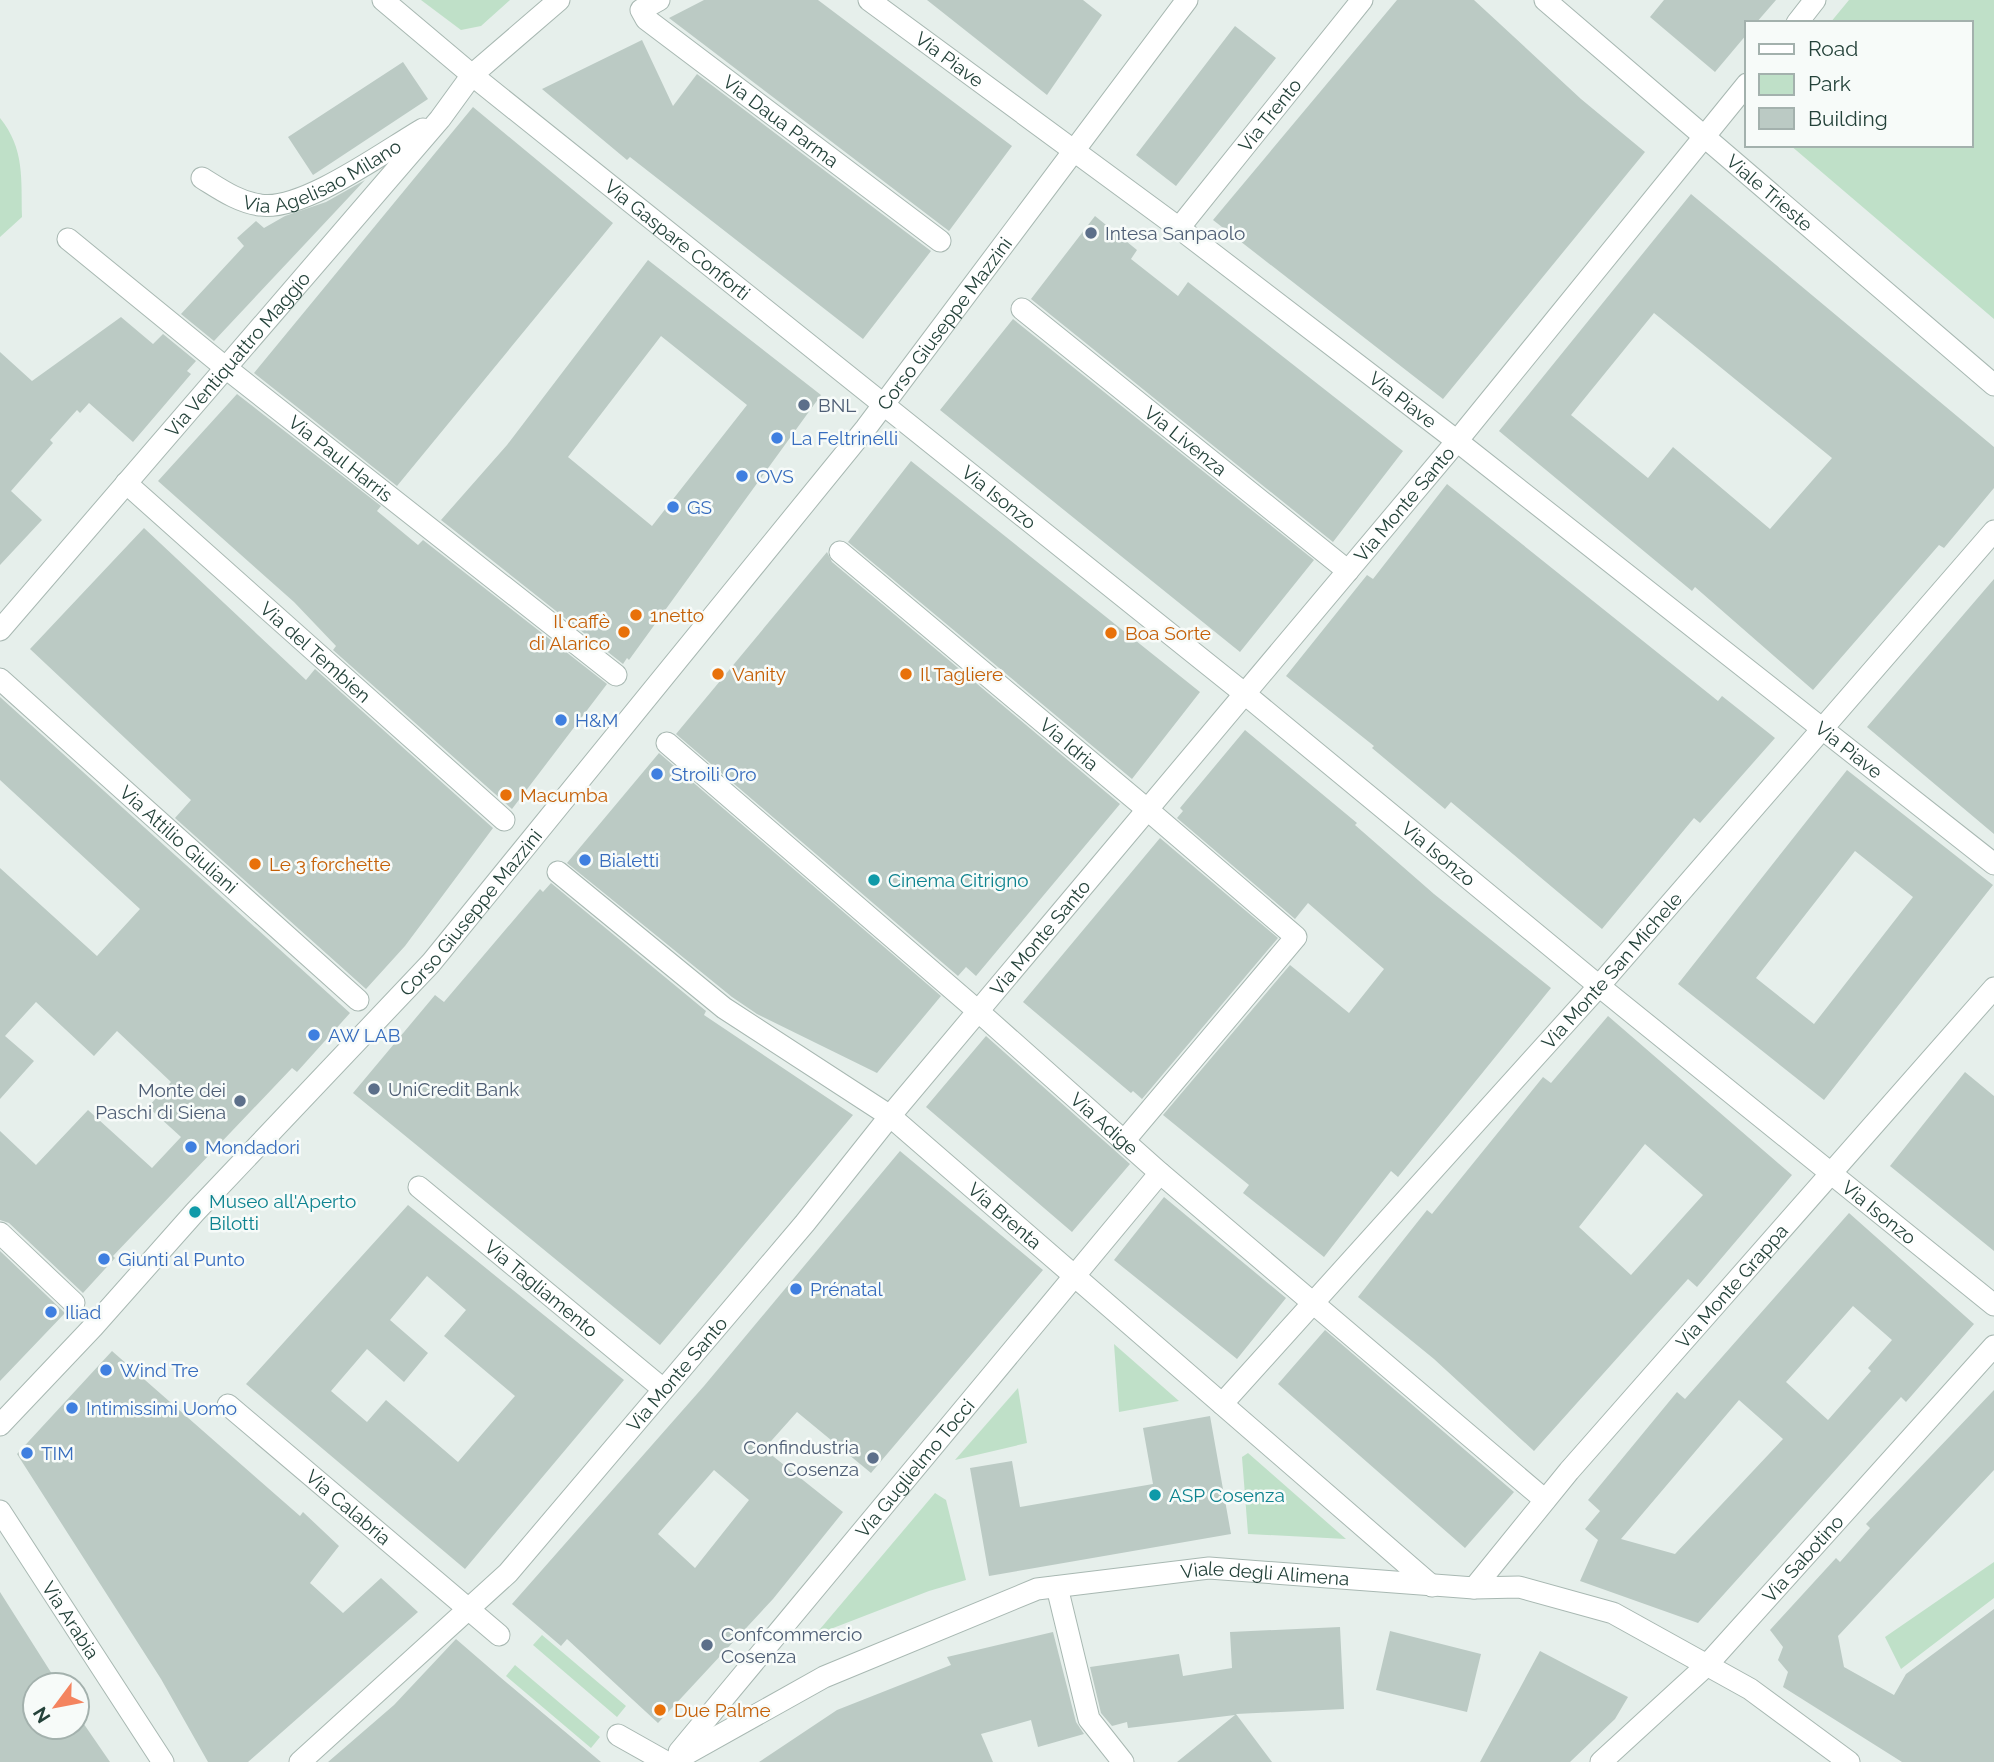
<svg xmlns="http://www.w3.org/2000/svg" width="1994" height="1762" font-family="Raleway,sans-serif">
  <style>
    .green { fill: #bfe0c8 }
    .building { fill: #bbcac4; fill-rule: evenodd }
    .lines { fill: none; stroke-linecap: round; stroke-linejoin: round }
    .pedestrian-casing { stroke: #a8b8b2; stroke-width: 23 }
    .minor-casing { stroke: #a8b8b2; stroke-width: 23 }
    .tertiary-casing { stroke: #a8b8b2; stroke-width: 23 }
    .pedestrian { stroke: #fff; stroke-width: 21 }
    .minor { stroke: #fff; stroke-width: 21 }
    .tertiary { stroke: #fff; stroke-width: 21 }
    .service-dot { fill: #5c6f8a; stroke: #f7fbf9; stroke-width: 2.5 }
    .shop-dot { fill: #3f7fe0; stroke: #f7fbf9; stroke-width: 2.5 }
    .food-dot { fill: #e8710a; stroke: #f7fbf9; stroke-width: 2.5 }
    .culture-dot { fill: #0f9aa8; stroke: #f7fbf9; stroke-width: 2.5 }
    .labels { text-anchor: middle; stroke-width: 5; stroke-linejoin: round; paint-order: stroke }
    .street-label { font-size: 19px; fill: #24423a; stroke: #f7fbf9 }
    .service-label { font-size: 19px; fill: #4e5e75; stroke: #f7fbf9; text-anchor: start }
    .shop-label { font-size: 19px; fill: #366cbe; stroke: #f7fbf9; text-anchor: start }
    .food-label { font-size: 19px; fill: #c56008; stroke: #f7fbf9; text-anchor: start }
    .culture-label { font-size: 19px; fill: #0d838f; stroke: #f7fbf9; text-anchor: start }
  </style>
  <rect width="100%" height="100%" fill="#e6efeb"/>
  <path class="green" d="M421,0h89l-29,26 -20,4z
    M1849,0h145v319l-204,-174h181v-122h-141z
    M0,118c25,31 21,61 22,99l-22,20z
    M1114,1344l65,57 -60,11z
    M1018,1388l9,55 -72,17z
    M1248,1453l98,86 -98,-5 -6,-77z
    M935,1493l11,7 20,80 -37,11 -114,44z
    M1994,1562v36l-93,71 -16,-32z
    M542,1635l84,71 -9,11 -84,-72z
    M515,1665l85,72 -9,11 -85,-72z"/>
  <path class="building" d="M704,0h114l194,146 -63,85 -280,-213z
    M927,0h156l19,15 -55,80z
    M1397,0h77l107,99 64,53 -202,247 -230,-179z
    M1664,0h112l-20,23h-9v11l-32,38 -65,-55z
    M1235,26l41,32 -100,128 -40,-31z
    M642,40l31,66 24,-32 234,177 -68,88 -233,-182 -3,3 -85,-71z
    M403,62l25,37 -115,76 -25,-38z
    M473,107l140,116 -216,263 -143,-113z
    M365,180l-151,161 -33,-27 63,-68 -7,-8 19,-17 8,7 21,-12 41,-14z
    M1691,194l303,253v41l-50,60 -5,-3 -126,145 -118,-103 -3,4 -193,-160zM1654,313l178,145 -62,71 -97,-82 -25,31 -77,-63z
    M1095,216l42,34 -6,9 47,37 10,-14 215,169 -70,91 -302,-243z
    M648,260l173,135 -192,265 -2,-2 -4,6 -182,-144 66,-75zM661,336l86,69 -95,121 -84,-69z
    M121,317l32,27 10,-10 33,27 -9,10 4,3 -58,68 -44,-39 -9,10 -3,-3 -27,30 3,3 -42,48 31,29 -42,45v-213l32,29z
    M1013,319l301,241 -74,92 -300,-242z
    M237,394l144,112 -4,5 41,34 5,-5 184,144 -95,125 -179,-159 3,-4 -42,-44 -136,-121z
    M911,461l289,231 -68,87 -284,-237z
    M1447,484l271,217 4,-5 53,42 -75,85 -6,-5 -92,111 -151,-127 -6,7 -73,-61 2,-2 -88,-70 81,-101 6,4z
    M144,528l162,152 9,-11 178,159 -88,118 -39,43 -191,-171 16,-18 -161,-151z
    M827,552l5,10 288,242 -144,172 -10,-9 -8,9 -282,-242z
    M1994,579v255l-127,-107z
    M0,697l350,316 -53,59 -5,-4 -179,188 2,2 -32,35 -74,-70 -9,-3v-89l36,34 52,-55 64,58 29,-31 -33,-30 23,-25 -54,-51 -23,25 -58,-54 -31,34 29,25 -34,38v-231l97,88 43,-47 -140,-129z
    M1245,730l112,93 -2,2 79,69 117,94 -153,189 -7,-6 -67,86 -81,-64 6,-8 -86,-70 127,-150 59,48 35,-44 -76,-66 -13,16 -118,-101 6,-7 -3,-3z
    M659,753l282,243 -64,77 -120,-59 -25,-17 -165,-134z
    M1847,770l146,115 -169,215 -146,-116zM1855,851l58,46 -99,127 -58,-46z
    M1160,838l118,100 -136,161 -9,-8 -2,2 -108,-91z
    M551,883l155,128 -2,4 149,100 -193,230 -307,-252 82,-98 9,7 96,-113 3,3z
    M1608,1016l184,159 -95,112 -9,-8 -154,172 -100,-92 -76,-62 69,-87 5,4 111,-137 8,6zM1645,1144l58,51 -72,80 -52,-48z
    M986,1036l144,128 -58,68 -146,-125z
    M1965,1072l29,24v155l-104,-85z
    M900,1151l143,119 -172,203 -74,-61 -33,37 79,63 -70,87 -115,124 -91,-84 -6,7 -49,-42 192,-218zM714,1470l35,30 -54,68 -37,-34z
    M1164,1197l122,101 -49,61 -123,-99z
    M408,1205l216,175 -159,189 -219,-185zM427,1276l39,34 -22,26 71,60 -57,66 -72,-62 -19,22 -36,-31 36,-42 37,33 24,-29 -38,-33z
    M1849,1213l125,111 -68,78 -5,-5 -203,226 -118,-42 18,-41 -13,-11 15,-18 -12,-11 89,-108 8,7zM1853,1306l39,34 -24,28 3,3 -43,49 -42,-38zM1739,1400l44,39 -108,115 -54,-15z
    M0,1251l65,62 -65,68z
    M1325,1330l189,162 -49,56 -187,-164z
    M112,1351l188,165 3,-4 36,34 -29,37 33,30 38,-35 37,34 -170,150h-40l-47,-83 -144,-225z
    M1994,1390v80l-156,166 6,31 50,28 12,-21 88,-65v153h-92l-119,-75 5,-15 -10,-12 5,-13 -13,-17 66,-72 4,4 30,-34 -4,-4z
    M1210,1416l21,118 -242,42 -19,-108 42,-7 8,46 133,-23 -10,-56z
    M0,1592l59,93h-24v42h42v-13l33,48h-110z
    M1340,1627l4,82 -108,5 36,48h-95l58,-47 -107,13 -1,-6 -15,4 -11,-13 -11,-46 89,-13 4,22 49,-8 -2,-36z
    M1390,1631l91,23 -14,58 -91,-22z
    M1053,1632l23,90 8,12 -46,13 -7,-27 -50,14 12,28h-234l78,-52 114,-45 -4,-8z
    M456,1639l44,38 101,85h-273l66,-57z
    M1540,1651l88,46 -13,22 -45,43h-90z"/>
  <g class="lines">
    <defs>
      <g id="pedestrian">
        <path id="s1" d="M840,552l309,259"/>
        <path d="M667,743l312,269"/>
        <path d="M558,872l166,136 166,108"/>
        <path id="s2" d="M419,1187l244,202"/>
        <path id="s3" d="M228,1405l271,230"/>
        <path id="s4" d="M0,1425l93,-98 102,-115 236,-249 435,-535 321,-428"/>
        <path id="s5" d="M0,1511l163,251"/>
        <path d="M618,1735l48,27"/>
      </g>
      <g id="minor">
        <path id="s6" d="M659,0l-18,10 5,9 294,222"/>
        <path id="s7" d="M869,0l310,228 278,213 537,423"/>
        <path id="s8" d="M202,178c18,11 36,24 58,27 42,7 125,-54 163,-76"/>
        <path id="s9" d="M1179,228l183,-228"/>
        <path id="s10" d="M68,239l158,129 390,307"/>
        <path id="s11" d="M1022,309l326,262"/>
        <path id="s12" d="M126,483l378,337"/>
        <path id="s13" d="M0,630l440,-511 32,-44 773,619 354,292 395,319"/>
        <path id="s14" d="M0,679l358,321"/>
        <path id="s15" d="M979,1012l181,161 385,327"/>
        <path id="s16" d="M890,1116l542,470"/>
        <path d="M1124,1141l172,-204 -147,-126"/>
        <path d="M0,1233l74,70"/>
        <path id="s17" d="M1222,1404l377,-418 395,-455"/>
        <path d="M1057,1587l32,132 34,43"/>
        <path id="s18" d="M1474,1588l95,-117 425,-483"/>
        <path id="s19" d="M679,1752l481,-579"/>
        <path id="s20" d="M300,1762l208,-189 297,-350 85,-107 567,-675 247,-304"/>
        <path id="s21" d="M672,1762l152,-85 213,-88 172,-21 265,20 45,-1 94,26 137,76 99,73"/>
        <path id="s22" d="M1601,1762l106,-97 287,-319"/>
      </g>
      <g id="tertiary">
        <path d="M383,0l89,75 87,-75"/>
        <path id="s23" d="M1545,0l449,385"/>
        <path d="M1797,23l18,-23"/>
        <path d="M1704,137l43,-53"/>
      </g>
    </defs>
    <use href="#pedestrian" class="pedestrian-casing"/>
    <use href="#minor" class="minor-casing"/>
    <use href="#tertiary" class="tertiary-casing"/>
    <use href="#pedestrian" class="pedestrian"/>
    <use href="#minor" class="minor"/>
    <use href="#tertiary" class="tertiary"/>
  </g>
  <g class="service-dot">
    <circle cx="1091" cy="233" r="7"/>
    <circle cx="804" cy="405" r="7"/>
    <circle cx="374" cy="1089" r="7"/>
    <circle cx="240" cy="1101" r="7"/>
    <circle cx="873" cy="1458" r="7"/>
    <circle cx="707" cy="1645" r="7"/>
  </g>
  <g class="shop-dot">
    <circle cx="777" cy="438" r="7"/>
    <circle cx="742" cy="476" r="7"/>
    <circle cx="673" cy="507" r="7"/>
    <circle cx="561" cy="720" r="7"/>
    <circle cx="657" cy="774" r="7"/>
    <circle cx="585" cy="860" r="7"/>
    <circle cx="314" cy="1035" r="7"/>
    <circle cx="191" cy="1147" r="7"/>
    <circle cx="104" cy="1259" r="7"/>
    <circle cx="796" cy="1289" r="7"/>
    <circle cx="51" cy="1312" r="7"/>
    <circle cx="106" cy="1370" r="7"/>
    <circle cx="72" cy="1408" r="7"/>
    <circle cx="27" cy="1453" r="7"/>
  </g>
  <g class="food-dot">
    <circle cx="636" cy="615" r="7"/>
    <circle cx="624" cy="632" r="7"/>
    <circle cx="1111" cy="633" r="7"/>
    <circle cx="718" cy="674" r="7"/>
    <circle cx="906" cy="674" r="7"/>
    <circle cx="506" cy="795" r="7"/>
    <circle cx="255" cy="864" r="7"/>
    <circle cx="660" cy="1710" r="7"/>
  </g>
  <g class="culture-dot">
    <circle cx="874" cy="880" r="7"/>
    <circle cx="195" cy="1212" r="7"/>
    <circle cx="1155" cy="1495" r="7"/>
  </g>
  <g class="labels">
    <g class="street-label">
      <text dy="7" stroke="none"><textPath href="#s7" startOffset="100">Via Piave</textPath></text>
      <text dy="7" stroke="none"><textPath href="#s9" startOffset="145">Via Trento</textPath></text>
      <text dy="7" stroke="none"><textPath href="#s6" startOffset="200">Via Daua Parma</textPath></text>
      <text dy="7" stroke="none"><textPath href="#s8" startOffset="133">Via Agelisao Milano</textPath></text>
      <text dy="7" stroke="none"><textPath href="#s23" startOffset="296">Viale Trieste</textPath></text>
      <text dy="7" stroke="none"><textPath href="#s13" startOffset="992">Via Gaspare Conforti</textPath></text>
      <text dy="7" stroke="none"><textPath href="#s4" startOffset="1452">Corso Giuseppe Mazzini</textPath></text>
      <text dy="7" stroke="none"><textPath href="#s13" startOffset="364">Via Ventiquattro Maggio</textPath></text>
      <text dy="7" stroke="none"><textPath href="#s7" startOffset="667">Via Piave</textPath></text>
      <text dy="7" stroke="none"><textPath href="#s11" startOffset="210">Via Livenza</textPath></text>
      <text dy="7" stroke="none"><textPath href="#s10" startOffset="350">Via Paul Harris</textPath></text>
      <text dy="7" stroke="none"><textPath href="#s13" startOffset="1404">Via Isonzo</textPath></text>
      <text dy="7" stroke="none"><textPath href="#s20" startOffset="1676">Via Monte Santo</textPath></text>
      <text dy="7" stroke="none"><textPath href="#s12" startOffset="254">Via del Tembien</textPath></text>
      <text dy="7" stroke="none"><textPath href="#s1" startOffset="299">Via Idria</textPath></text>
      <text dy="7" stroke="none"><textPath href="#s7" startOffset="1234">Via Piave</textPath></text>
      <text dy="7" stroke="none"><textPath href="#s14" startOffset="240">Via Attilio Giuliani</textPath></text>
      <text dy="7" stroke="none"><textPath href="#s13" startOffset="1970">Via Isonzo</textPath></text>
      <text dy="7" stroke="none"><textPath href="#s4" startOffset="696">Corso Giuseppe Mazzini</textPath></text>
      <text dy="7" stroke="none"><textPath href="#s20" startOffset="1110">Via Monte Santo</textPath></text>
      <text dy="7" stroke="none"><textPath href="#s17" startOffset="583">Via Monte San Michele</textPath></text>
      <text dy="7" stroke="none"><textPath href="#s15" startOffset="168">Via Adige</textPath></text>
      <text dy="7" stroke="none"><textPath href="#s13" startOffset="2538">Via Isonzo</textPath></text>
      <text dy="7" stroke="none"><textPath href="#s16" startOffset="152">Via Brenta</textPath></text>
      <text dy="7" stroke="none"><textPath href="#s18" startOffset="397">Via Monte Grappa</textPath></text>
      <text dy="7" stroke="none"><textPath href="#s2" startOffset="159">Via Tagliamento</textPath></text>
      <text dy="7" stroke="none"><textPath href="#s20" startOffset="542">Via Monte Santo</textPath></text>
      <text dy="7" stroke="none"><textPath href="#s19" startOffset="369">Via Guglielmo Tocci</textPath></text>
      <text dy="7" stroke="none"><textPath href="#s3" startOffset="158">Via Calabria</textPath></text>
      <text dy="7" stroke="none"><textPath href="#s22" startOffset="287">Via Sabotino</textPath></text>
      <text dy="7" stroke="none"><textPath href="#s21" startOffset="634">Viale degli Alimena</textPath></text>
      <text dy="7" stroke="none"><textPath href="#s5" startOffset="130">Via Arabia</textPath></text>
    </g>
    <g class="service-label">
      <text x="1105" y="240">Intesa Sanpaolo</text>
      <text x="818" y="412">BNL</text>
      <text x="388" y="1096">UniCredit Bank</text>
      <text x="226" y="1097" text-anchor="end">Monte dei<tspan x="226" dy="22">Paschi di Siena</tspan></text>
      <text x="859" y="1454" text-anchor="end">Confindustria<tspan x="859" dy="22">Cosenza</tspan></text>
      <text x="721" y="1641">Confcommercio<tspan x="721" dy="22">Cosenza</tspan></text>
    </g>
    <g class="shop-label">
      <text x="791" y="445">La Feltrinelli</text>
      <text x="756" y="483">OVS</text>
      <text x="687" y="514">GS</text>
      <text x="575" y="727">H&amp;M</text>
      <text x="671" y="781">Stroili Oro</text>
      <text x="599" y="867">Bialetti</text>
      <text x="328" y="1042">AW LAB</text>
      <text x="205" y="1154">Mondadori</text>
      <text x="118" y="1266">Giunti al Punto</text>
      <text x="810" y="1296">Prénatal</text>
      <text x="65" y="1319">Iliad</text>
      <text x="120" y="1377">Wind Tre</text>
      <text x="86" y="1415">Intimissimi Uomo</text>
      <text x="41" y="1460">TIM</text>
    </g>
    <g class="food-label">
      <text x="650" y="622">1netto</text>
      <text x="610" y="628" text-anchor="end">Il caffè<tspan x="610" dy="22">di Alarico</tspan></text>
      <text x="1125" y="640">Boa Sorte</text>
      <text x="732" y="681">Vanity</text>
      <text x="920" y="681">Il Tagliere</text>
      <text x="520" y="802">Macumba</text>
      <text x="269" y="871">Le 3 forchette</text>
      <text x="674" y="1717">Due Palme</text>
    </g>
    <g class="culture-label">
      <text x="888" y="887">Cinema Citrigno</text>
      <text x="209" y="1208">Museo all'Aperto<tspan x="209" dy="22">Bilotti</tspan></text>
      <text x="1169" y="1502">ASP Cosenza</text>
    </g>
  </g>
  <rect x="1745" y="21" width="228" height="126" fill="#f7fbf9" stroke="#a3b1ad" stroke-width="2"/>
  <rect x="1759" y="44" width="35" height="10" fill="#ffffff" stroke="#a3b1ad" stroke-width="2"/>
  <text x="1808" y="56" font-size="21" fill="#24423a">Road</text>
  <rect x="1759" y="74" width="35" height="21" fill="#bfe0c8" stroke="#a3b1ad" stroke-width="2"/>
  <text x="1808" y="91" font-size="21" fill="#24423a">Park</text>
  <rect x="1759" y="108" width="35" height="21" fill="#bbcac4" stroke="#a3b1ad" stroke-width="2"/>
  <text x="1808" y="126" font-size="21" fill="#24423a">Building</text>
  <g transform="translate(56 1706) rotate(238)"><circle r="33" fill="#f7fbf9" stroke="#a3b1ad" stroke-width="2"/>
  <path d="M0-5L12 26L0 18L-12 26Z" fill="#f4845f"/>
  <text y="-10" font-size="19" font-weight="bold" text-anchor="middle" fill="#24423a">N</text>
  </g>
</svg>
